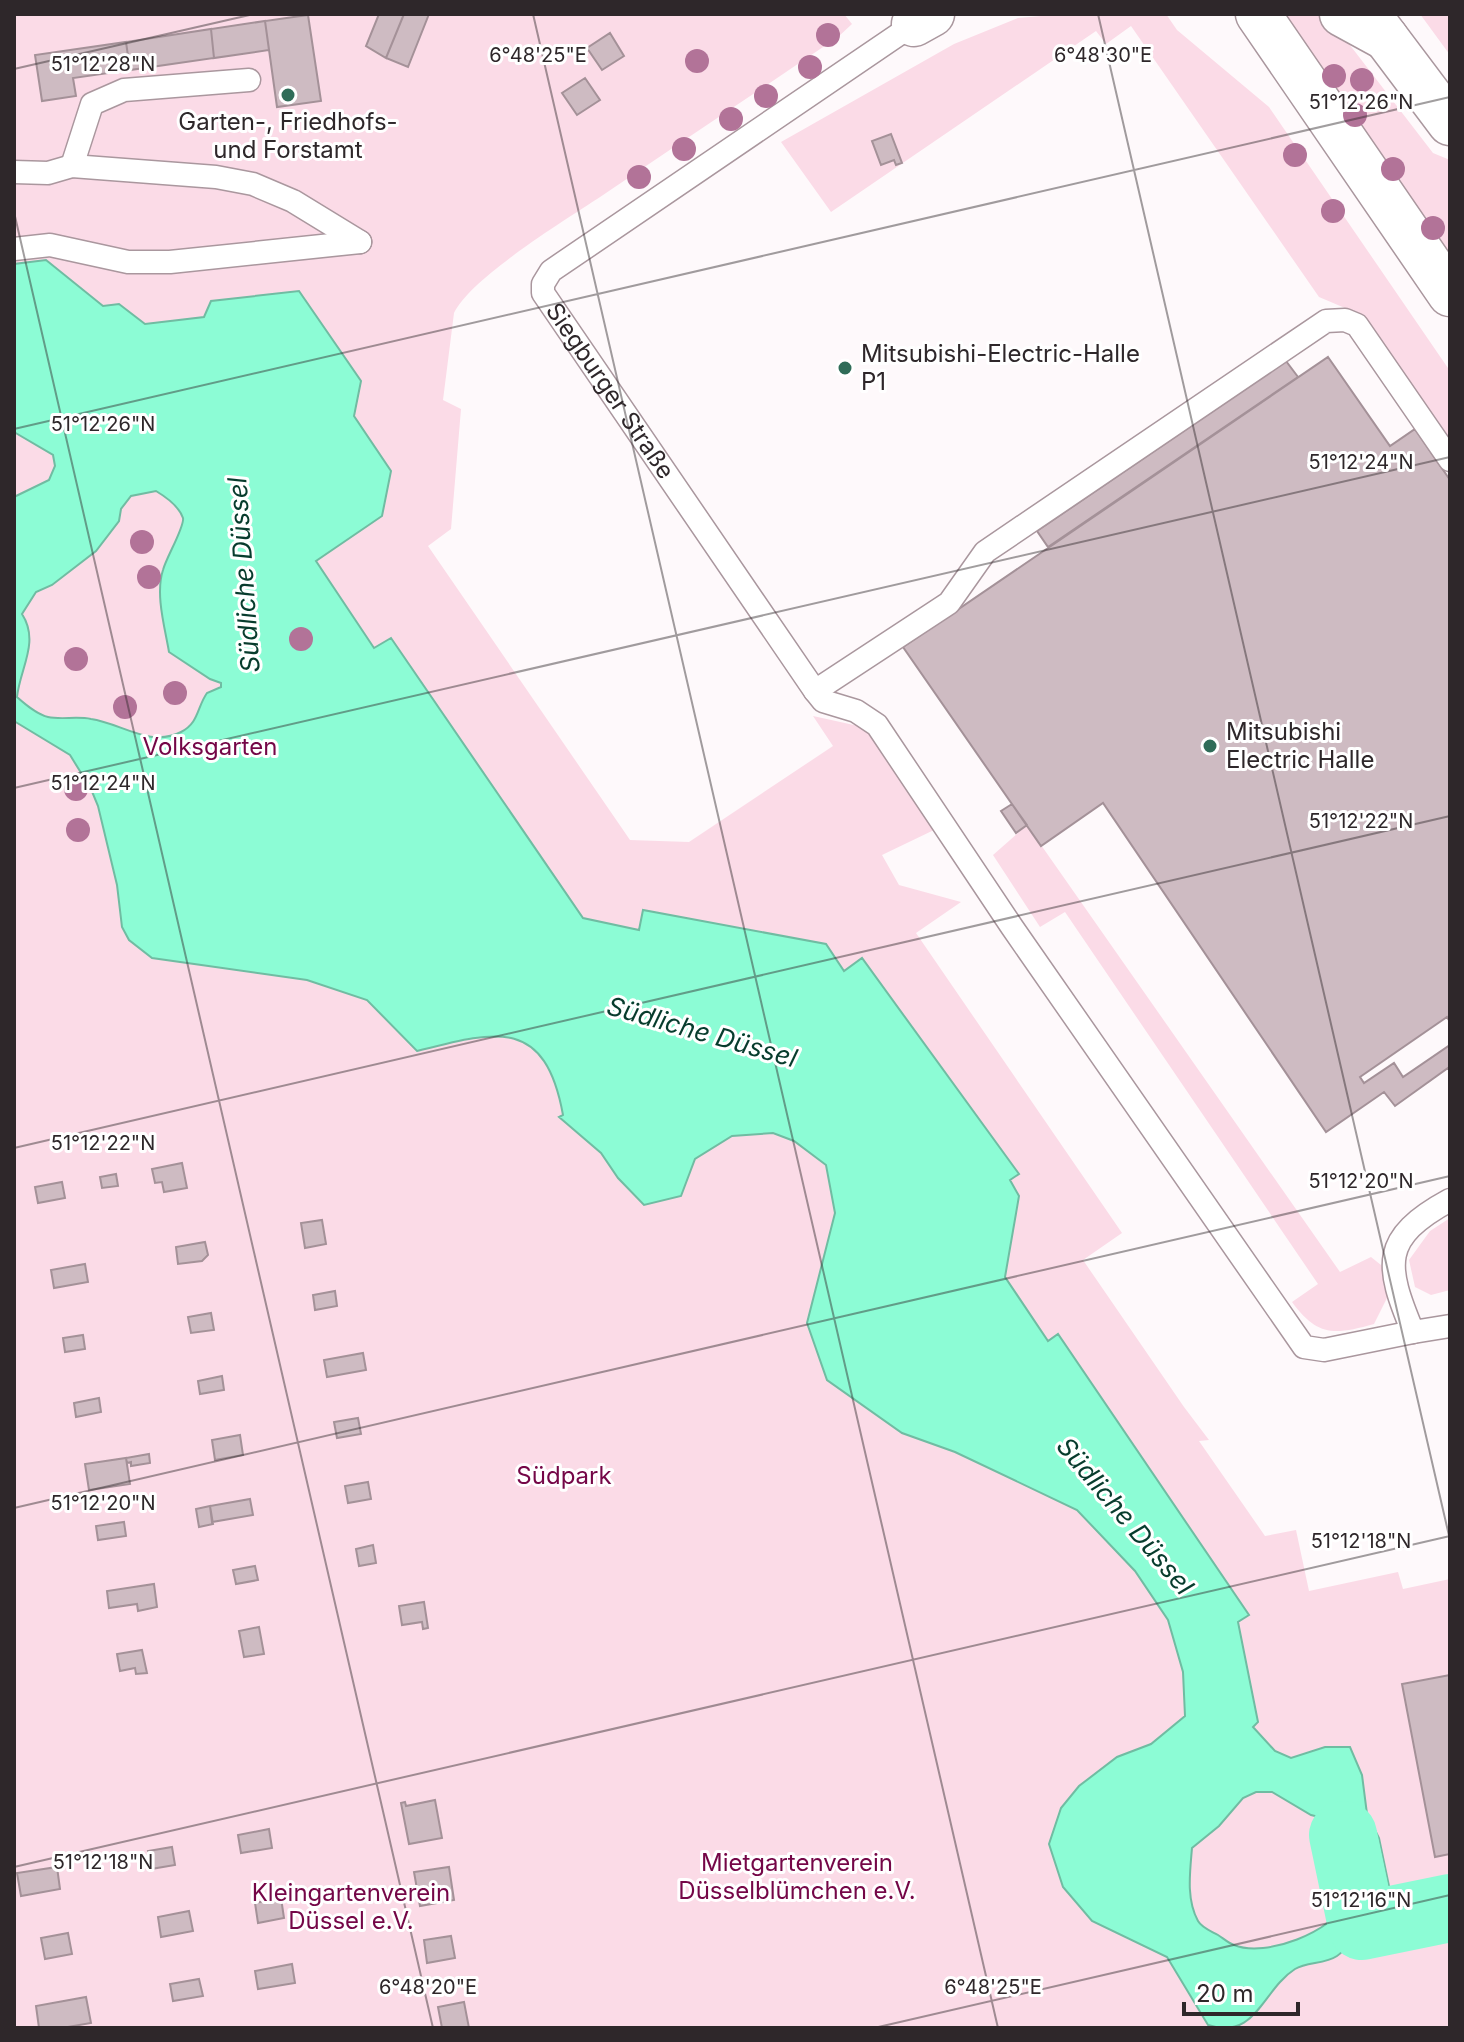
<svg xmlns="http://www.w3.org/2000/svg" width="1464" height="2042" font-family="Inter,sans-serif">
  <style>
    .green { fill: #fbdbe7 }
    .water { fill: #8cfcd5; stroke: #70bca2; stroke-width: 2; fill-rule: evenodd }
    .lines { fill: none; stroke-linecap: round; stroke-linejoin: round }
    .river { stroke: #8cfcd5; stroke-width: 68 }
    .building { fill: #cebbc2; stroke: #a49198; stroke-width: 2 }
    .lane-casing { stroke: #aa979e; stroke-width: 25 }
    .street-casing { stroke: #aa979e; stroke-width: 47 }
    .secondary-casing { stroke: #aa979e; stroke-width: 47 }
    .lane { stroke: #fff; stroke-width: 22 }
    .street { stroke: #fff; stroke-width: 44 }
    .secondary { stroke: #fff; stroke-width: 44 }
    .tree { fill: #b27398 }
    .ticks { fill: none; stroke: #2e272a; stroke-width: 2; stroke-opacity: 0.45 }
    .poi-dot { fill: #2f6c58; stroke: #fff; stroke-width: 3 }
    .labels { text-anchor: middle; stroke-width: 6; stroke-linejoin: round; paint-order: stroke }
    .poi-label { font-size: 24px; fill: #2e272a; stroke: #fff; text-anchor: start }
    .street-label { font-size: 24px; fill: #2e272a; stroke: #fff }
    .park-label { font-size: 24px; fill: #740647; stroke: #fff }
    .water-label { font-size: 26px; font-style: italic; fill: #073c2d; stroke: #fff }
    .ticks-label { font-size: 20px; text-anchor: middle; fill: #2e272a; stroke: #fff; stroke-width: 6; stroke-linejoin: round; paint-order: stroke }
  </style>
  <rect width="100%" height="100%" fill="#fef9fb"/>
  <path class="green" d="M14,14h830l8,10 -14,13c-77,52 -155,104 -232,156 -37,25 -134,83 -152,120l-11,87 18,9 -10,120 -23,17 202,294 59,2 144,-96 -20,-30 59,13 62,101 -52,25 17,30 62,17 -45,31 206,300 -39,27 101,147 25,33 -10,1 66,95 31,-6 13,61 89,-19 5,17 47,-10v449h-1436z
    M1064,14h102l11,16 92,77 181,264v85l-98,-145 -33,-14 -188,-271 -25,18 -10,-13 -265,181 -50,-70 173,-98 64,-26z
    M1278,14h48l107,139 17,7v108z
    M1420,14h28l2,3v38z
    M1027,825l313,447 31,-15 10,8 8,29 -15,30c-40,11 -56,13 -82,-22l26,-18 -253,-372 -25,15 -47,-72z
    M1450,1218v72l-19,5 -16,-8 -6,-27 21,-29z"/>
  <path class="water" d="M46,260l57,46 16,-2 26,20 59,-7 7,-16 88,-10 62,90 -7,35 37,55 -9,45 -66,45 58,87 17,-10 192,280 56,12 4,-20 183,34 18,27 18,-13 157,216 -9,6 9,16 -14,81 43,64 10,-7 191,281 -11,7 20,100 -5,5 22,24 16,7 34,-11h25l12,28 5,39 12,24 10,48c-10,15 -39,62 -52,70 -12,8 -30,6 -42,13 -33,21 -39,72 -87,56l-41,-68 -75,-36 -29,-34 -14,-43 12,-36 18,-22 38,-29 34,-13 34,-28 -2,-44 -15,-52 -33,-49 -58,-61 -122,-58 -53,-19 -75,-53 -20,-57 28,-110 -9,-48 -32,-24 -21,-8 -41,3 -37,23 -14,37 -37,9 -26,-27 -17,-25 -42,-36 4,-2c-18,-99 -68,-84 -146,-64l-50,-51 -60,-20 -155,-22 -23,-18 -7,-13 -5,-42 -19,-79 -7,-17 -21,-34 -56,-34v-224l35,-17 6,-14 -2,-11 -39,-23v-168zM156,491c10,6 23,15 27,27 2,8 -17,40 -20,52 -8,24 2,58 6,82l41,27 11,4v4l-14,6c-10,14 -8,30 -26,39 -31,16 -60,-9 -90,-13 -14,-3 -30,1 -43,-2 -12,-3 -23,-13 -31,-20 3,-29 23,-55 5,-83l14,-22 16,-7 44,-34 23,-30 2,-12 10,-13zM1256,1792h16l39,23 20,5c9,16 6,13 8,29 2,15 21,31 9,52 -16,31 -82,57 -114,44 -6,-2 -11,-7 -16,-10 -7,-4 -16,-7 -20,-14 -12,-22 -8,-49 -6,-73l27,-22 24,-28z"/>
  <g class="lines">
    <path class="river" d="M1343,1835l19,91 88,-18"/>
  </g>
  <path class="building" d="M379,14h25l-18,44 -20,-12z
    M404,14h25l-21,53 -22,-9z
    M308,15l13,86 -44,6 -12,-86z
    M265,21l4,29 -55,8 -3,-29z
    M211,29l3,29 -84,12 -4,-28z
    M610,33l14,23 -22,14 -15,-22z
    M126,42l4,28 -57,8 3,18 -34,5 -7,-46z
    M585,78l15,22 -23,15 -15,-22z
    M891,134l11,29 -6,2 -2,-5 -13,5 -9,-24z
    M1328,357l62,89 25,-17 35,51v542l-3,-5 -87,60 4,6 30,-20 9,14 47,-32v26l-2,-3 -53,38 -11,-14 -58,40 -223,-329 -62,43 -138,-199z
    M1286,361l12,16 -250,170 -11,-16z
    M1012,804l15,21 -11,8 -15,-22z
    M182,1163l5,25 -23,4 -2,-10 -7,1 -3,-14z
    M116,1174l2,12 -16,2 -2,-11z
    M62,1182l3,16 -27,5 -3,-16z
    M322,1220l4,24 -21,4 -4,-25z
    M205,1242l3,13 -6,6 -24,3 -2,-17z
    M85,1264l3,18 -34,6 -3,-18z
    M335,1291l2,15 -22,4 -2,-15z
    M211,1313l3,17 -23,3 -3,-16z
    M83,1335l2,14 -20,3 -2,-14z
    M363,1353l3,17 -39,7 -3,-17z
    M222,1376l2,14 -24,4 -2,-13z
    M99,1398l2,14 -25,5 -2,-14z
    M358,1418l3,16 -24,4 -3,-16z
    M240,1435l3,20 -28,5 -3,-20z
    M149,1454l1,9 -19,3v-4l-4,1 -1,-5z
    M126,1458l4,26 -41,6 -4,-26z
    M368,1482l3,17 -23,4 -3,-17z
    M250,1499l3,16 -41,7 -2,-16z
    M210,1506l3,18 -14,3 -3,-18z
    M124,1522l2,14 -28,4 -2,-14z
    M373,1545l3,18 -17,3 -3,-17z
    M255,1566l3,14 -22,4 -3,-14z
    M154,1584l3,23 -19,4 -1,-7 -28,4 -2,-17z
    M424,1602l4,26 -5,1 -1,-7 -20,3 -3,-19z
    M259,1627l5,27 -20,3 -5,-26z
    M142,1650l5,23 -11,1 -1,-6 -15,3 -3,-17z
    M1450,1675v179l-15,3 -33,-173z
    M435,1800l7,38 -33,6 -8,-41 4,-1 1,4z
    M269,1829l3,19 -31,5 -3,-18z
    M172,1847l3,18 -24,4 -3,-18z
    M57,1867l3,22 -39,7 -4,-23z
    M449,1867l5,33 -34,6 -6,-34z
    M281,1898l3,20 -26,5 -3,-20z
    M189,1911l4,20 -32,6 -3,-20z
    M68,1933l4,21 -27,5 -4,-21z
    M451,1936l4,22 -28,5 -3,-23z
    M292,1964l3,19 -37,6 -3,-18z
    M199,1979l4,17 -30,5 -3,-17z
    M86,1997l5,26 -29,5h-23l-3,-22z
    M464,2002l5,26h-27l-4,-21z"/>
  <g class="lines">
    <defs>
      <g id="lane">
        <path id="s1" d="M914,24l-363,247 -8,13v9l272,398 8,10 33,10 21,14 135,202 292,420 20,3 89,-18"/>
        <path d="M72,166l20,-62 32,-14 125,-10"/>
        <path d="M14,172l34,1 24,-7 144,11 37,7 40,17 67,41"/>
        <path d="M14,249l36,-4 78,17h42l190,-20"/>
        <path d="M815,691l134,-88 36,-51 341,-231 19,-1 12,5 93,135"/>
        <path d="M1450,1200c-70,38 -65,65 -37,132l37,-6"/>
      </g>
      <path id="street" d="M1342,14l44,24
        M914,24l18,-10"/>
      <path id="secondary" d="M1258,14l192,280
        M1368,14l82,109"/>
    </defs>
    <use href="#lane" class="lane-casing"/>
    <use href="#street" class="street-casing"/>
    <use href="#secondary" class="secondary-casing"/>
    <use href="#lane" class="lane"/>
    <use href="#street" class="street"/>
    <use href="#secondary" class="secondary"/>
  </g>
  <g class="tree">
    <circle cx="828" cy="35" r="12"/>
    <circle cx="697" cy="61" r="12"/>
    <circle cx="810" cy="67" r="12"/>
    <circle cx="1334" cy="76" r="12"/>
    <circle cx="1362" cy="80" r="12"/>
    <circle cx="766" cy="96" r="12"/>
    <circle cx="1355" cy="115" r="12"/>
    <circle cx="731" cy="119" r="12"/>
    <circle cx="684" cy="149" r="12"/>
    <circle cx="1295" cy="155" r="12"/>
    <circle cx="1393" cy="169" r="12"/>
    <circle cx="639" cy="177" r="12"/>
    <circle cx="1333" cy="211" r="12"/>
    <circle cx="1433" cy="228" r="12"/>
    <circle cx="142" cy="542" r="12"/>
    <circle cx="149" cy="577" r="12"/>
    <circle cx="301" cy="639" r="12"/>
    <circle cx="76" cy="659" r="12"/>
    <circle cx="175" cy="693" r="12"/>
    <circle cx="125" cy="707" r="12"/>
    <circle cx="76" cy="789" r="12"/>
    <circle cx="78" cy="830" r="12"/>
  </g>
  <path class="ticks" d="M533,14l465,2014M1098,14l352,1526M14,69l240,-55M14,212l419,1816M14,429l1436,-332M14,788l1436,-331M14,1148l1436,-332M14,1508l1436,-332M14,1867l1436,-331M874,2028l576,-133"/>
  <g class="poi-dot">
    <circle cx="288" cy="95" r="8"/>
    <circle cx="845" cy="368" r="8"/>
    <circle cx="1210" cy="746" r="8"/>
  </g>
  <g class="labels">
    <g class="poi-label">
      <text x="288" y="130" text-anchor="middle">Garten-, Friedhofs-<tspan x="288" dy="28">und Forstamt</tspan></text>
      <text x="861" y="362">Mitsubishi-Electric-Halle<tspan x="861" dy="28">P1</tspan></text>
      <text x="1226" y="740">Mitsubishi<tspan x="1226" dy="28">Electric Halle</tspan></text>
    </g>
    <g class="street-label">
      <text dy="8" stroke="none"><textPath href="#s1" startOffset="582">Siegburger Straße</textPath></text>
    </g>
    <g class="park-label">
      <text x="210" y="755">Volksgarten</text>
      <text x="564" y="1484">Südpark</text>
      <text x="797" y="1871">Mietgartenverein<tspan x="797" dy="28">Düsselblümchen e.V.</tspan></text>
      <text x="351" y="1901">Kleingartenverein<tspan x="351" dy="28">Düssel e.V.</tspan></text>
    </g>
    <g class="water-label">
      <text transform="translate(244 575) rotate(-94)" y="9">Südliche Düssel</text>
      <text transform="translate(702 1032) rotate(16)" y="9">Südliche Düssel</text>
      <text transform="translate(1125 1516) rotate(50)" y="9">Südliche Düssel</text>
    </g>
  </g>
  <g class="ticks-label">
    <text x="538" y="62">6°48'25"E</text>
    <text x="1103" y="62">6°48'30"E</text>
    <text x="103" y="71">51°12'28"N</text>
    <text x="1361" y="109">51°12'26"N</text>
    <text x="103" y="431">51°12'26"N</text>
    <text x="1361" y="469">51°12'24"N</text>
    <text x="103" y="790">51°12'24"N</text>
    <text x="1361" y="828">51°12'22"N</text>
    <text x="103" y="1150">51°12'22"N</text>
    <text x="1361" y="1188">51°12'20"N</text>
    <text x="103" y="1510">51°12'20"N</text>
    <text x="1361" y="1548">51°12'18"N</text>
    <text x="103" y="1869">51°12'18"N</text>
    <text x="1361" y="1907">51°12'16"N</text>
    <text x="428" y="1994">6°48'20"E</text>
    <text x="993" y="1994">6°48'25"E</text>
  </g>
  <rect width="1464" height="2042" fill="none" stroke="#2e272a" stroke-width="32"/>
  <path d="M1184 2002v12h114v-12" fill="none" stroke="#2e272a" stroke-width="4"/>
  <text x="1196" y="2002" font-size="24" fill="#2e272a" stroke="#ffffff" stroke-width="6" paint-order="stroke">20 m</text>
</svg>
